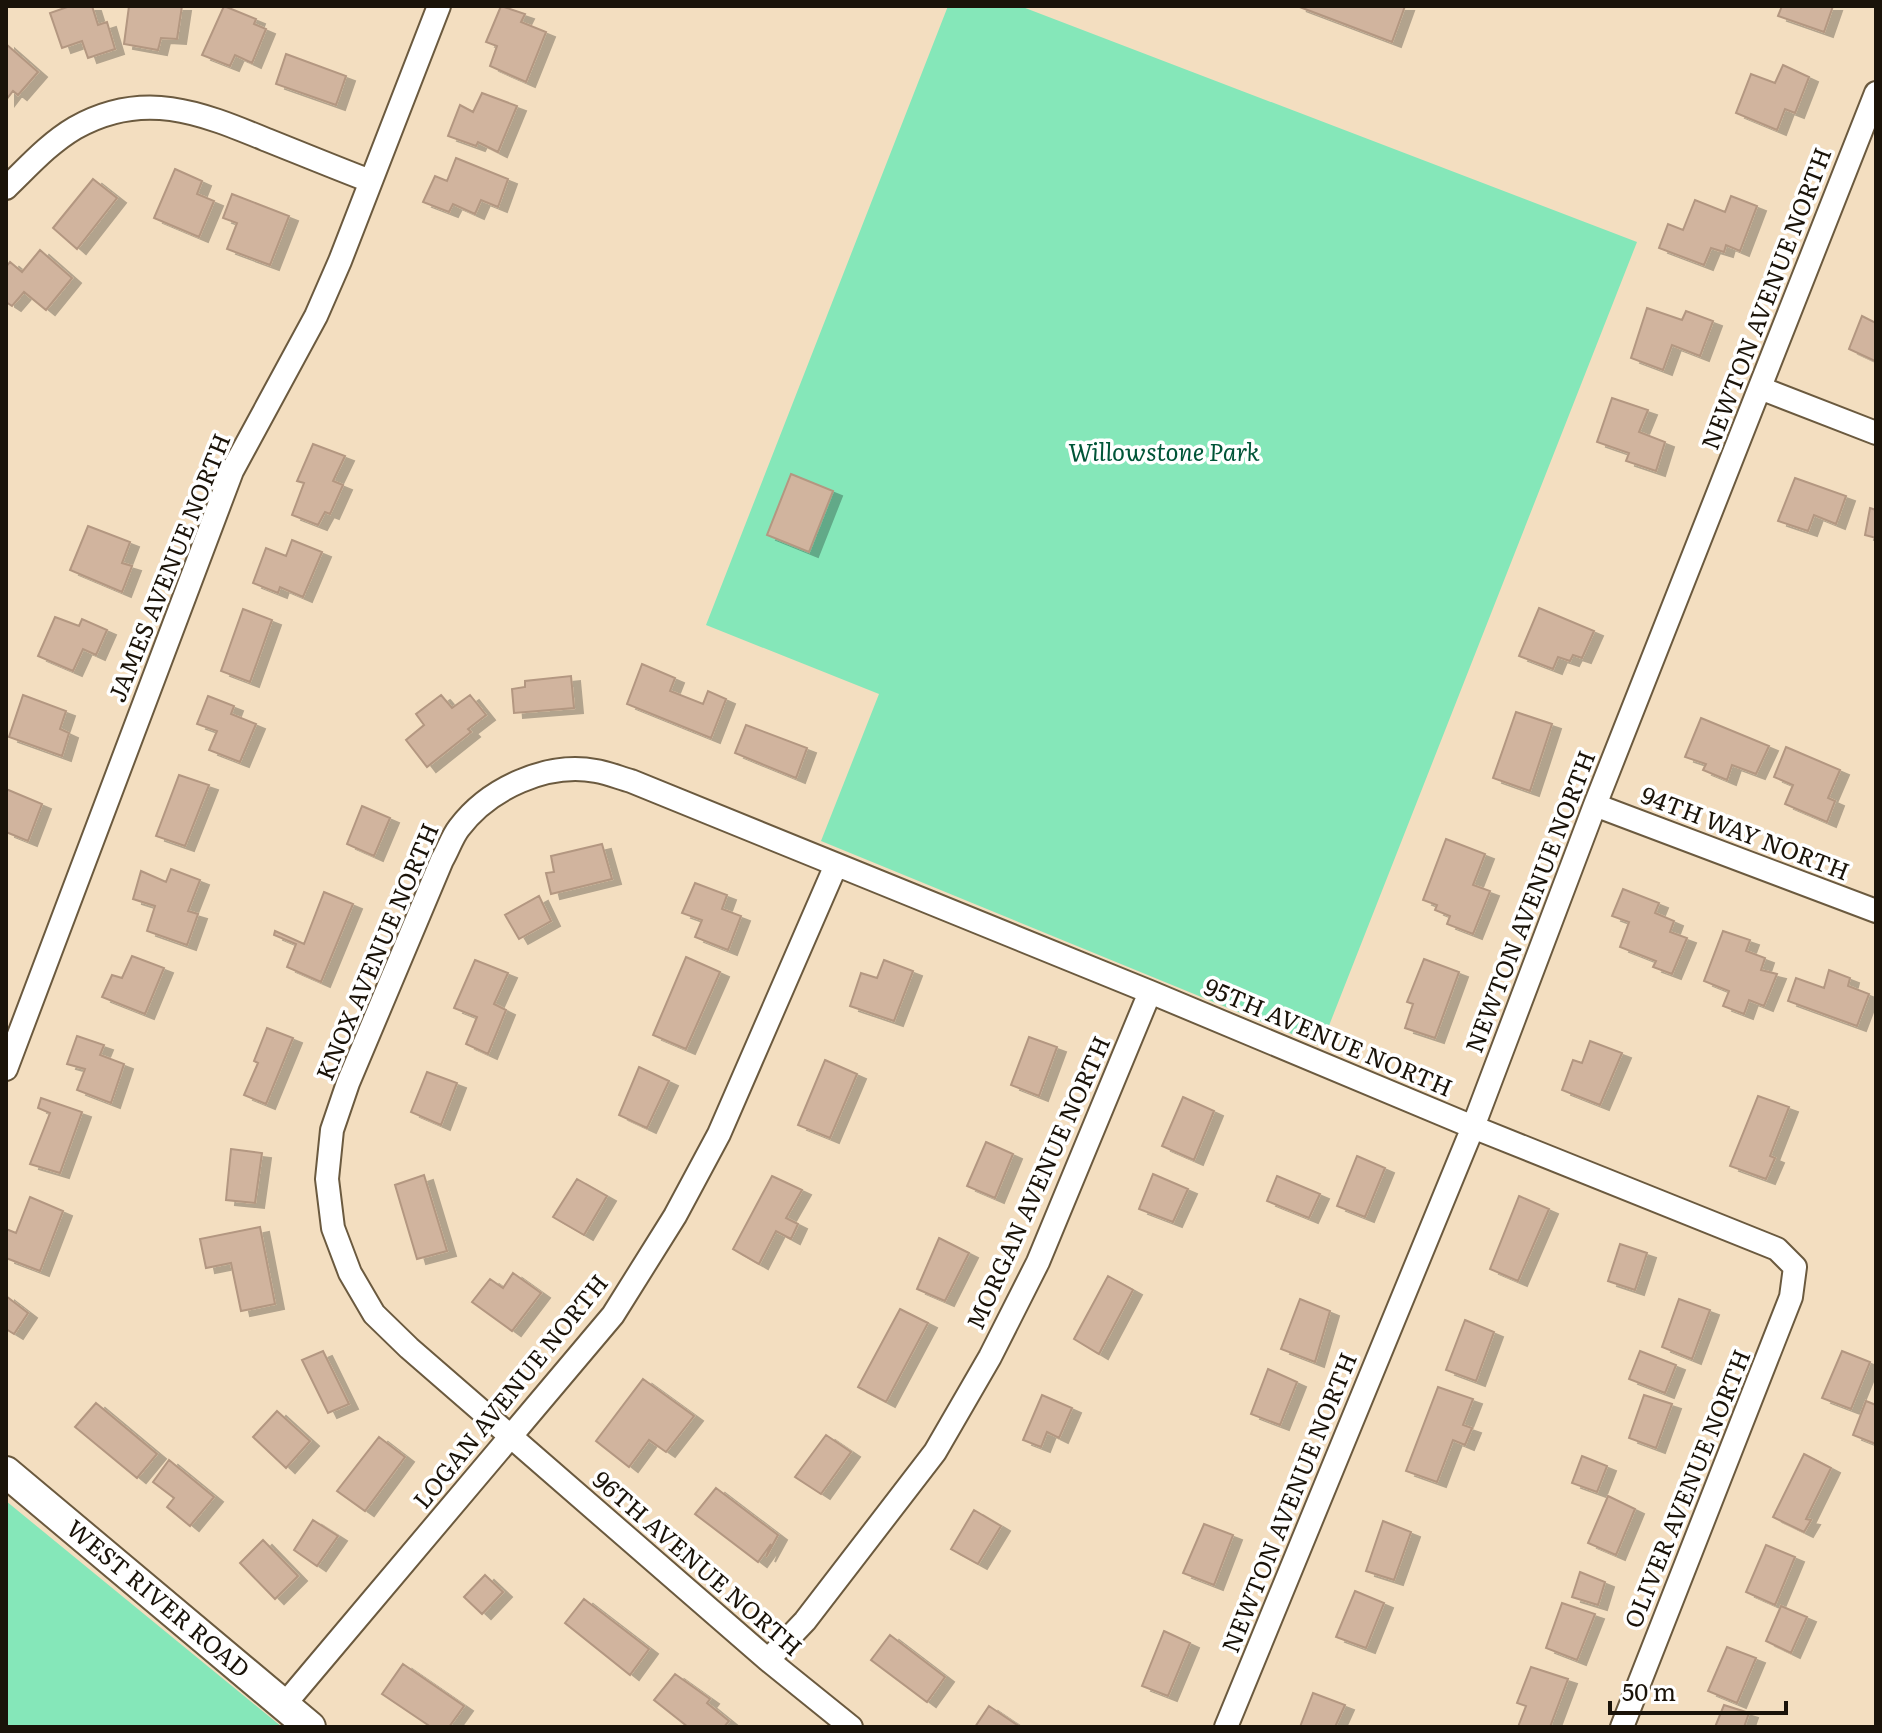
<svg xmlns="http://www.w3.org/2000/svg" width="1882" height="1733" font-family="Literata,serif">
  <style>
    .green { fill: #85e7b9 }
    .building { fill: #d1b49e; stroke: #b39781; stroke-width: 2; filter: url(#shadow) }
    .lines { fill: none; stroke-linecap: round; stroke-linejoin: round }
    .street-casing { stroke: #6b5a3f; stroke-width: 26 }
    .secondary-casing { stroke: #6b5a3f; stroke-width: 34 }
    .street { stroke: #fff; stroke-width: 22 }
    .secondary { stroke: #fff; stroke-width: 30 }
    .labels { text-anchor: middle; stroke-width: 7; stroke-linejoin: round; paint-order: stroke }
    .street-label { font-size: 24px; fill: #1a1309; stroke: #fff }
    .park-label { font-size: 24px; font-style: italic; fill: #005538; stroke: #fff }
  </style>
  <defs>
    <filter id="shadow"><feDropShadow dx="9" dy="5" stdDeviation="0" flood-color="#0004"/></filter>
  </defs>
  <rect width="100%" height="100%" fill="#f3dec0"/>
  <path class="green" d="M948,6h72l617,236 -316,804 -500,-205 58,-147 -173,-69z
    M6,1501l276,226h-276z"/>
  <path class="building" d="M70,6h22l6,19 9,-3 8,27 -27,9 -6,-17 -20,7 -12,-35z
    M129,6h53l-5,33 -16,-1 -3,12 -34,-6z
    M224,6l32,13 -2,5 12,5 -14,34 -17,-8 -5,11 -28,-11z
    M501,6l24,8 -4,8 25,10 -20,50 -36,-16 7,-20 -11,-4z
    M1297,6h108l-13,36z
    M1782,6h51l-9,26 -46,-16z
    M6,44l32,28 -20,23 -5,-4 -7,9z
    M286,54l60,22 -10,29 -60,-21z
    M1783,65l26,12 -14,36 -10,-4 -8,21 -41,-17 15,-39 24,9z
    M482,93l35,13 -19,46 -20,-10 -2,4 -28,-10 12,-31 13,7z
    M456,158l52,21 -10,28 -17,-7 -6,14 -22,-10 -4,8 -26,-10 12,-26 12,5z
    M175,169l27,12 -5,13 17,7 -15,36 -45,-19z
    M93,179l24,19 -40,51 -24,-21z
    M232,194l57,22 -19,49 -43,-16 10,-26 -14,-5z
    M1731,196l26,10 -17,45 -14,-6 -2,7 -13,-4 -7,17 -45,-17 9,-24 15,6 12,-30 30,12z
    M40,250l32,28 -26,32 -22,-18 -12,14 -6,-4v-35l4,-5 12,10z
    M1647,308l35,12 4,-9 27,10 -13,35 -28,-11 -9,25 -32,-12z
    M1862,316l14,7 -1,38 -26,-12z
    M1612,398l36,12 -9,22 26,10 -9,29 -30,-10 3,-8 -32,-11z
    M313,444l32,12 -12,25 10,4 -13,29 -5,-2 -7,13 -26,-10 12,-32 -7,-2z
    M791,474l42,17 -24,61 -42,-17z
    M1795,478l51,18 -10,28 -22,-9 -6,16 -30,-10z
    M1870,508l6,2v28l-11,-3z
    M88,526l42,16 -8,21 10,3 -10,26 -52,-22z
    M292,540l30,12 -19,45 -23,-10 -2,6 -25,-10 13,-35 20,8z
    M1539,608l55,23 -12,27 -9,-3 -3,6 -12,-4 -5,12 -34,-13z
    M243,609l29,11 -22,62 -29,-11z
    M55,617l24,9 3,-7 25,11 -11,25 -13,-6 -10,22 -35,-15z
    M642,664l33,14 -5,13 33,13 5,-13 18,8 -15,39 -84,-34z
    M571,676l3,32 -60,5 -2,-24 13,-2v-6z
    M23,695l43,16 -6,18 9,4 -7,23 -53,-19z
    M441,695l11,13 18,-13 16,20 -18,14 3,3 -44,35 -21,-27 18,-15 -8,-11z
    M208,696l26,10 -3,8 25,10 -16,38 -31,-12 8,-19 -20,-7z
    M1516,712l36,12 -22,67 -37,-13z
    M1701,718l68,28 -13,28 -24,-9 -5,15 -24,-10 3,-6 -21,-7z
    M746,725l61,23 -11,30 -61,-25z
    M1786,747l54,23 -12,28 7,3 -8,21 -42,-18 8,-19 -19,-8z
    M179,775l30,10 -24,61 -29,-10z
    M6,789l36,15 -14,37 -22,-9z
    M362,806l28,12 -16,38 -27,-12z
    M1446,839l39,15 -12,31 17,6 -17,43 -26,-10 3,-8 -15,-6 2,-5 -14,-5z
    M602,844l10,35 -61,15 -5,-21 8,-1 -3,-16z
    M171,869l29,11 -12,31 10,3 -11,31 -40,-14 8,-25 -22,-7 8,-28 25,11z
    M695,883l32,12 -5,14 19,7 -13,34 -33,-13 7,-17 -20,-7z
    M1623,889l36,14 -4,10 19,8 -4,11 17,6 -15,36 -19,-7 3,-6 -36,-14 9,-25 -17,-6z
    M324,892l29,12 -32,78 -34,-15 9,-23 -22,-9 1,-4 29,13z
    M539,896l12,25 -32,18 -14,-24z
    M1723,931l27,9 -4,11 19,7 -4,12 16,4 -13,32 -15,-6 -5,14 -21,-8 6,-15 -25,-10z
    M132,956l32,12 -19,46 -43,-17 10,-22 10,3z
    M686,957l34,15 -34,77 -33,-14z
    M1424,959l35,13 -24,66 -30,-10 8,-24 -6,-2z
    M475,960l33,13 -14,31 12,6 -18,44 -22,-10 11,-27 -23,-9z
    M884,960l29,11 -19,50 -44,-15 11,-33 16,5z
    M1829,970l21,8 -2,8 21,8 -12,32 -69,-25 8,-23 28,10z
    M267,1028l26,10 -27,66 -22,-9 14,-32 -4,-2z
    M77,1036l27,9 -4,10 24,9 -13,39 -34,-13 8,-21 -18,-5z
    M1029,1037l28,10 -18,49 -28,-11z
    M1590,1041l32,12 -22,52 -38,-15 11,-30 9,3z
    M825,1060l32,14 -27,64 -32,-13z
    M639,1067l30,14 -22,47 -28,-13z
    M427,1072l30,11 -16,42 -30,-13z
    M1758,1096l31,11 -19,49 5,2 -9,21 -36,-13z
    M1183,1097l31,14 -20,49 -32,-14z
    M41,1098l41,14 -22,61 -30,-9 20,-51 -12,-5z
    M986,1142l27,12 -18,44 -28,-12z
    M231,1149l31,4 -7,50 -29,-3z
    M1357,1156l28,12 -20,49 -28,-11z
    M1153,1174l35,15 -15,33 -34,-13z
    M424,1175l23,76 -30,8 -22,-74z
    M772,1176l30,14 -16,28 12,6 -7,15 -15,-8 -17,33 -26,-15z
    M1277,1176l43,18 -11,24 -42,-17z
    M577,1179l30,17 -23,39 -31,-18z
    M1519,1196l30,13 -31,72 -28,-12z
    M30,1197l33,14 -23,60 -34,-13v-29l10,4z
    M260,1227l15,77 -34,7 -10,-48 -25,5 -6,-29z
    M939,1238l30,15 -24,48 -28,-12z
    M1620,1244l27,9 -12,37 -27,-9z
    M513,1273l28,20 -29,38 -40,-29 18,-23 13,9z
    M1108,1276l25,14 -34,64 -25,-15z
    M6,1296l22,17 -14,21 -8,-5z
    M1300,1299l30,12 -15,51 -34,-13z
    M1679,1299l31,11 -18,49 -30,-12z
    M900,1309l28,14 -42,79 -28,-15z
    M1465,1320l29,12 -18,49 -30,-11z
    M323,1351l26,53 -21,9 -26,-53z
    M1640,1351l36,14 -11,28 -36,-14z
    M1842,1351l28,11 -19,47 -29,-11z
    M1268,1369l29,13 -17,43 -29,-11z
    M643,1379l51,37 -28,36 -17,-12 -20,27 -33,-26z
    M1438,1387l35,12 -10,26 9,3 -7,17 -12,-5 -16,42 -31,-11z
    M1042,1395l30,13 -13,30 -12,-6 -6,15 -18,-7z
    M1644,1395l28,9 -16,44 -27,-10z
    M1866,1401l10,4v39l-23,-9z
    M96,1403l61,51 -20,24 -62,-51z
    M277,1411l33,30 -24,27 -33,-31z
    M826,1435l25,17 -30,42 -26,-17z
    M379,1437l26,20 -40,54 -28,-20z
    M1804,1454l27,14 -25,51 5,1 -7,12 -31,-15z
    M1582,1456l25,10 -10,26 -25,-9z
    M169,1460l45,37 -24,29 -23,-19 7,-9 -21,-16z
    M716,1488l62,47 -12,22 5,-13 -13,18 -63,-48z
    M1608,1496l27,13 -19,46 -28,-12z
    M974,1510l27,16 -23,38 -27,-15z
    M313,1520l25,16 -21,30 -23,-16z
    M1383,1521l28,11 -17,48 -28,-9z
    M1204,1524l29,11 -19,50 -31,-12z
    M263,1540l35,36 -23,23 -35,-36z
    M1766,1545l29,12 -20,48 -29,-13z
    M1580,1572l25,10 -7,23 -26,-8z
    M485,1575l18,17 -21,22 -18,-17z
    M1355,1591l29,12 -18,45 -30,-11z
    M584,1599l65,50 -19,26 -65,-52z
    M1562,1603l33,11 -18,46 -31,-12z
    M1781,1606l26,11 -16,36 -25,-12z
    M1164,1631l26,12 -22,53 -26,-10z
    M890,1635l55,42 -18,25 -56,-42z
    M1727,1647l29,11 -19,45 -29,-12z
    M403,1664l61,42 -15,21h-18l-49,-33z
    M1531,1667l37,12 -18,48h-32l8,-21 -9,-3z
    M675,1674l35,25 -3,4 22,18 -5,6h-36l-34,-27z
    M1313,1693l32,12 -10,22h-35z
    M1724,1705l25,8 -5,14h-29z
    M989,1706l31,21h-45z"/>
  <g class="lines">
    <defs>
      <path id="street" d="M6,188c22,-21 42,-44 69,-60 69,-39 126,-15 192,12 35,14 69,28 103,41
        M1760,388l116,45
        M1595,805l281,106
        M6,1069l226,-598 84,-155 24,-55 99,-255
        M768,1660l37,-39 130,-169 55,-95 48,-95 112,-270
        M284,1705l329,-390 62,-99 44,-82 117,-269
        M851,1727l-83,-67 -359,-312 -35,-34 -24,-41 -17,-45 -6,-49 5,-49 16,-47 94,-223c6,-10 10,-23 17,-32 30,-40 88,-66 137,-57 12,2 24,7 35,10l519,211 323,135 304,122 18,18 -4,30 -169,430
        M1226,1727l247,-600 122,-322 281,-712"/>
      <g id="secondary">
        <path id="s1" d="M6,1472l304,255"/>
      </g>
    </defs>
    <use href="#street" class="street-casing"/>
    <use href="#secondary" class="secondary-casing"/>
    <use href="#street" class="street"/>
    <use href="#secondary" class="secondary"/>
  </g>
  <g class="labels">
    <g class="street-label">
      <text transform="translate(1767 299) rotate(-69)" y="8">NEWTON AVENUE NORTH</text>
      <text transform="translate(170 568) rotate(-68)" y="8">JAMES AVENUE NORTH</text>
      <text transform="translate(1745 834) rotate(21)" y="8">94TH WAY NORTH</text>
      <text transform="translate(1531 902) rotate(-69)" y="8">NEWTON AVENUE NORTH</text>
      <text transform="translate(378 952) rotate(-67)" y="8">KNOX AVENUE NORTH</text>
      <text transform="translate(1328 1038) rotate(23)" y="8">95TH AVENUE NORTH</text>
      <text transform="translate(1039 1183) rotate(-66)" y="8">MORGAN AVENUE NORTH</text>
      <text transform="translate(511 1392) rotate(-51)" y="8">LOGAN AVENUE NORTH</text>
      <text transform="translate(1688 1489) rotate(-68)" y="8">OLIVER AVENUE NORTH</text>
      <text transform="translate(1290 1503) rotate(-68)" y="8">NEWTON AVENUE NORTH</text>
      <text transform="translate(697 1564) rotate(41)" y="8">96TH AVENUE NORTH</text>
      <text dy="8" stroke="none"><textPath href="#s1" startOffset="198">WEST RIVER ROAD</textPath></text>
    </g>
    <g class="park-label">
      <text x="1164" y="461">Willowstone Park</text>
    </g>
  </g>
  <rect width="1882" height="1733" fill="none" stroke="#1a1309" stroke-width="16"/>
  <path d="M1610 1701v12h176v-12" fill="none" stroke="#1a1309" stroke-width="4"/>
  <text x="1622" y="1701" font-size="24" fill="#1a1309" stroke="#ffffff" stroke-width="6" paint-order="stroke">50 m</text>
</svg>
